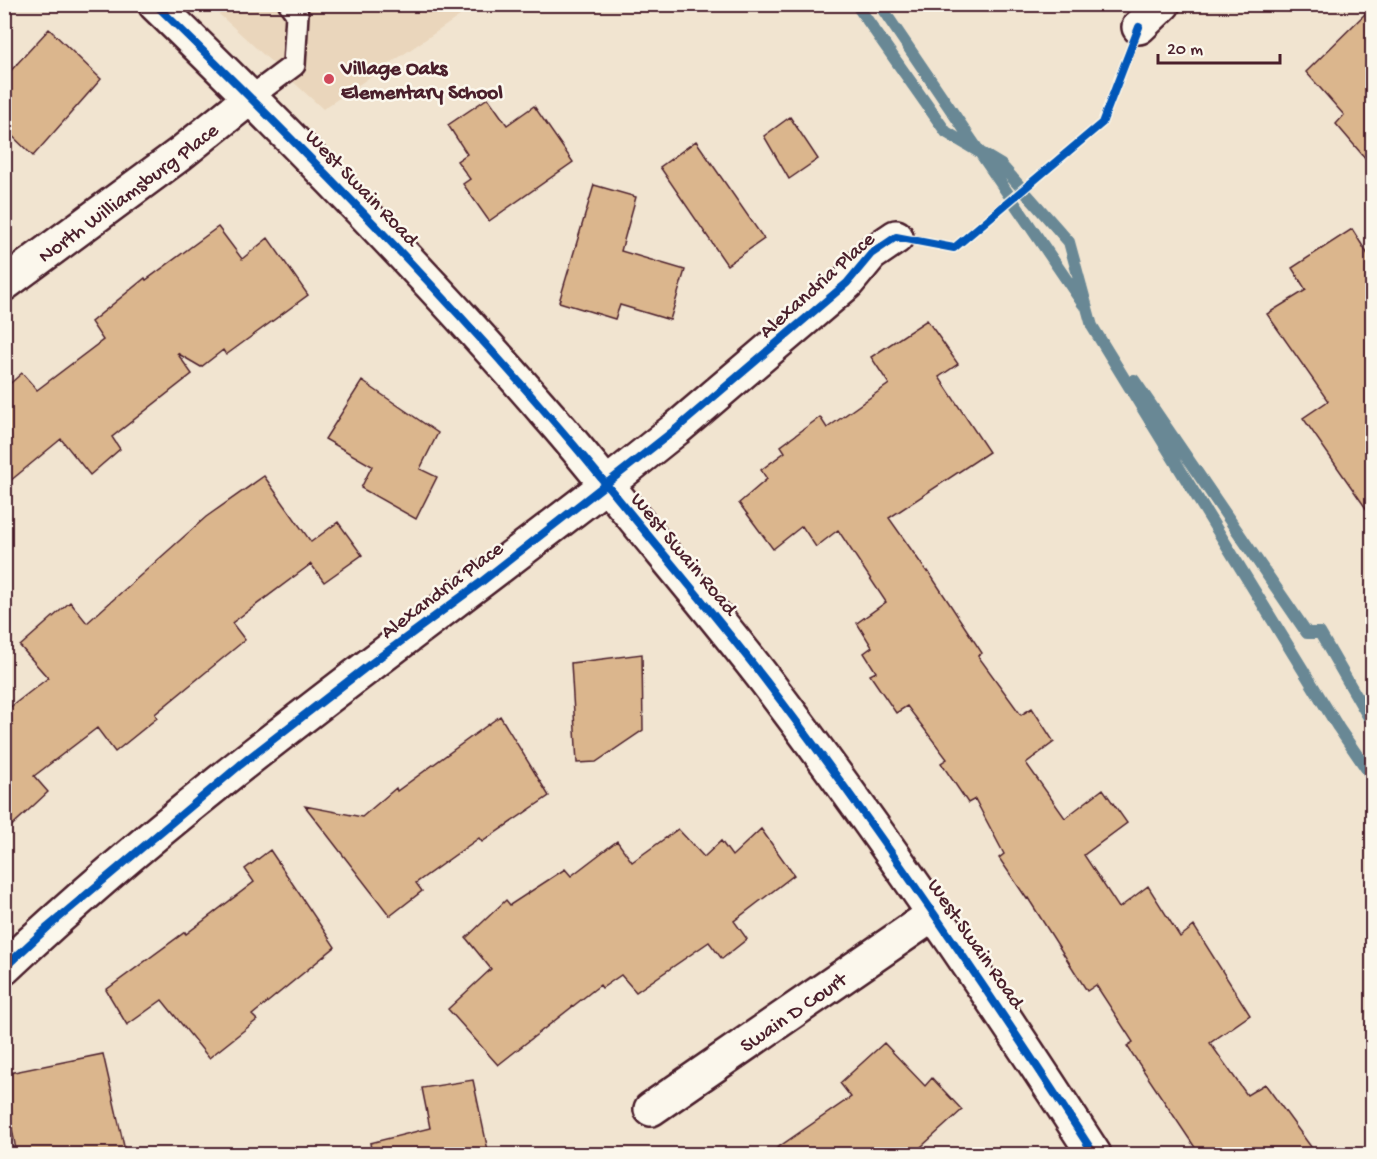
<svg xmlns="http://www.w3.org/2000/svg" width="1377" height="1159" font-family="'Gochi Hand',sans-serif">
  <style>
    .built { fill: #ead6bc }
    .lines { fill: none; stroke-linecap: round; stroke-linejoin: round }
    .stream { stroke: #698895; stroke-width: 12 }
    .building { fill: #dbb68d; stroke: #4a1f2b; stroke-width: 1.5 }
    .lane-casing { stroke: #4a1f2b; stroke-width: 26 }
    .street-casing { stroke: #4a1f2b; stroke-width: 38 }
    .secondary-casing { stroke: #4a1f2b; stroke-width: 38 }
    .lane { stroke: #fbf7ec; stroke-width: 21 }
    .street { stroke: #fbf7ec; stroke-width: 33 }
    .secondary { stroke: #fbf7ec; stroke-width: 33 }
    .cycleway-casing { stroke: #fbf7ec; stroke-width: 11 }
    .cycleway { stroke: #0057b8; stroke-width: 8 }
    .poi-dot { fill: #d1495b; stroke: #fbf7ec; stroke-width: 2 }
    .labels { text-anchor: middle; stroke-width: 5; stroke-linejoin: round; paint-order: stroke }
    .poi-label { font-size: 21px; font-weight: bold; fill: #4a1f2b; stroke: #fbf7ec; text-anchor: start }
    .street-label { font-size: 21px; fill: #4a1f2b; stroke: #fbf7ec }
  </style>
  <rect width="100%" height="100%" fill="#f1e4d0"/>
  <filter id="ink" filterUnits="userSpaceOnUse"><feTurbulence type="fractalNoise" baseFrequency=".0167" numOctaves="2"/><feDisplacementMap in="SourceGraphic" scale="12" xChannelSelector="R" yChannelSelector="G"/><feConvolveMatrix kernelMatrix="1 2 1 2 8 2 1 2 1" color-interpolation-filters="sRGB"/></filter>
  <g filter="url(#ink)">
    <path class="built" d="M209,5h267l-153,104z"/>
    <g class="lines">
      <path class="stream" d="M856,4l90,128 55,33 68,77 23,84 246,401 34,50
        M879,4l204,300
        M1134,380l173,253h13l52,90"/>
    </g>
    <path class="building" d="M1372,7v159l-36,-42 8,-9 -38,-43z
      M49,29l52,50 -68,77 -29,-28v-50z
      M488,98l19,27 27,-19 39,56 -84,59 -26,-37 7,-5 -13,-18 10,-7 -19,-29z
      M790,117l28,42 -29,20 -25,-43z
      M696,141l68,98 -37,26 -67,-98z
      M594,185l42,12 -15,54 64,19 -15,50 -50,-15 -5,14 -56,-17z
      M218,227l24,32 26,-21 40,57 -82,60 -3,-5 -22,17 -24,-14 15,21 -80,63 8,12 -30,26 -29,-36 -57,47v-97l18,-16 15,17 66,-50 -12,-18 54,-44 1,2z
      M1352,229l20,32v256l-69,-99 25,-17 -61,-87 39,-24 -14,-22z
      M927,320l31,44 -19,13 50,75 -100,66 38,54 1,-1 54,82 -4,3 43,59 11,-7 22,34 -28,21 39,55 38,-29 24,34 -43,32 35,53 29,-22 32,51 14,-11 56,89 -40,28 37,52 18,-11 52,71h-117l-73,-109 6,-4 -37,-57 -9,6 -59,-93 -1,1 -28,-41 5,-4 -29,-55 -7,4 -27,-40 6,-4 -40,-53 -11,7 -26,-38 6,-3 -12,-19 8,-6 -15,-24 29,-21 -48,-72 -22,17 -14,-21 -29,23 -34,-46 28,-24 -6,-9 24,-18 -4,-6 39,-29 7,11 62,-44 -18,-27z
      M362,381l76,52 -18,36 17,8 -21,42 -55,-31 11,-22 -47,-27z
      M264,476l47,66 27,-20 24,33 -38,27 -13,-18 -79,59 13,17 -90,74 2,4 -42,34 -18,-24 -63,48 14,16 -44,41v-121l44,-34 -28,-32 50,-44 17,21 119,-106z
      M642,654l1,76 -47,32 -19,1 -6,-100z
      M500,716l49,80 -67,46 -3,-4 -63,45 6,8 -32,25 -85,-110 57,11 34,-29 1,3z
      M678,829l26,28 17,-16 11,15 29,-27 33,46 -60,46 13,18 -25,20 -13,-17 -73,50 -15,-17 -19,13 -2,-3 -102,80 -50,-56 43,-40 -25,-31 40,-38 4,5 55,-36 6,7 46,-35 15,21z
      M270,850l65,97 -83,68 5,5 -48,38 -47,-58 -35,25 -21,-35 79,-58 1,2 68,-52 -9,-13z
      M884,1043l41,43 7,-8 30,32 -50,45h-145l84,-58 -11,-14z
      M103,1054l23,101h-109l-13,-68v-13z
      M473,1080l16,75h-117l-2,-12 60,-15 -8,-40z"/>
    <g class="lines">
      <defs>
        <path id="lane" d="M251,97l43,-32 3,-51 -7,-10"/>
        <g id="street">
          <path d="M1139,27l24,-23"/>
          <path id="s1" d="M4,284l176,-130 71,-57"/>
          <path d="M606,485l70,-56 171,-146 24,-29 25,-17"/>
          <path id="s2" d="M651,1109l283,-195"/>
        </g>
        <path id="secondary" d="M155,4c136,132 269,267 393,411 25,28 48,57 72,86 49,60 99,119 146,180 116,153 224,312 328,473
          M4,968c187,-177 399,-325 602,-483"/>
      </defs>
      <use href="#lane" class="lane-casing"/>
      <use href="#street" class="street-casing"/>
      <use href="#secondary" class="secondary-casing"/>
      <use href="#lane" class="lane"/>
      <use href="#street" class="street"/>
      <use href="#secondary" class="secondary"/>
      <defs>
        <path id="cycleway" d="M155,4c136,132 269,267 393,411 25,28 48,57 72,86 49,60 99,119 146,180 116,153 224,312 328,473
          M4,968l44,-41 192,-162 129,-100 111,-82 196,-154 171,-146 24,-29 25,-17 58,11 148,-125 37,-96"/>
      </defs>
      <use href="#cycleway" class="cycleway-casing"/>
      <use href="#cycleway" class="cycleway"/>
    </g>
  </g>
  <circle class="poi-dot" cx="329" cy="79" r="6"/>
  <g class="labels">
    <g class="poi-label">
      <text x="341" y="74">Village Oaks<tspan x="341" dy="24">Elementary School</tspan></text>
    </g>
    <g class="street-label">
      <text transform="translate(363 187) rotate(46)" y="7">West Swain Road</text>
      <text dy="7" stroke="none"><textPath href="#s1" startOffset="154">North Williamsburg Place</textPath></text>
      <text transform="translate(816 284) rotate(-42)" y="7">Alexandria Place</text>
      <text transform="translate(685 553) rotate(50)" y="7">West Swain Road</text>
      <text transform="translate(441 589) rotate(-37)" y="7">Alexandria Place</text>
      <text transform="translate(977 943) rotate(55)" y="7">West Swain Road</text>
      <text dy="7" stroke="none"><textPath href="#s2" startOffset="172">Swain D Court</textPath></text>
    </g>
  </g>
  <rect width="1377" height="1159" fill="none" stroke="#fbf7ec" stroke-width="24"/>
  <rect x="12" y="12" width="1353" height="1135" fill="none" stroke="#4a1f2b" stroke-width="2" filter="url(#ink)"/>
  <path d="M1158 54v9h122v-9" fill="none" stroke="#4a1f2b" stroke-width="3"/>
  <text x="1167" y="54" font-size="18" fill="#4a1f2b" stroke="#fbf7ec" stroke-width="4.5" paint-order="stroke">20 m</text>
</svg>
